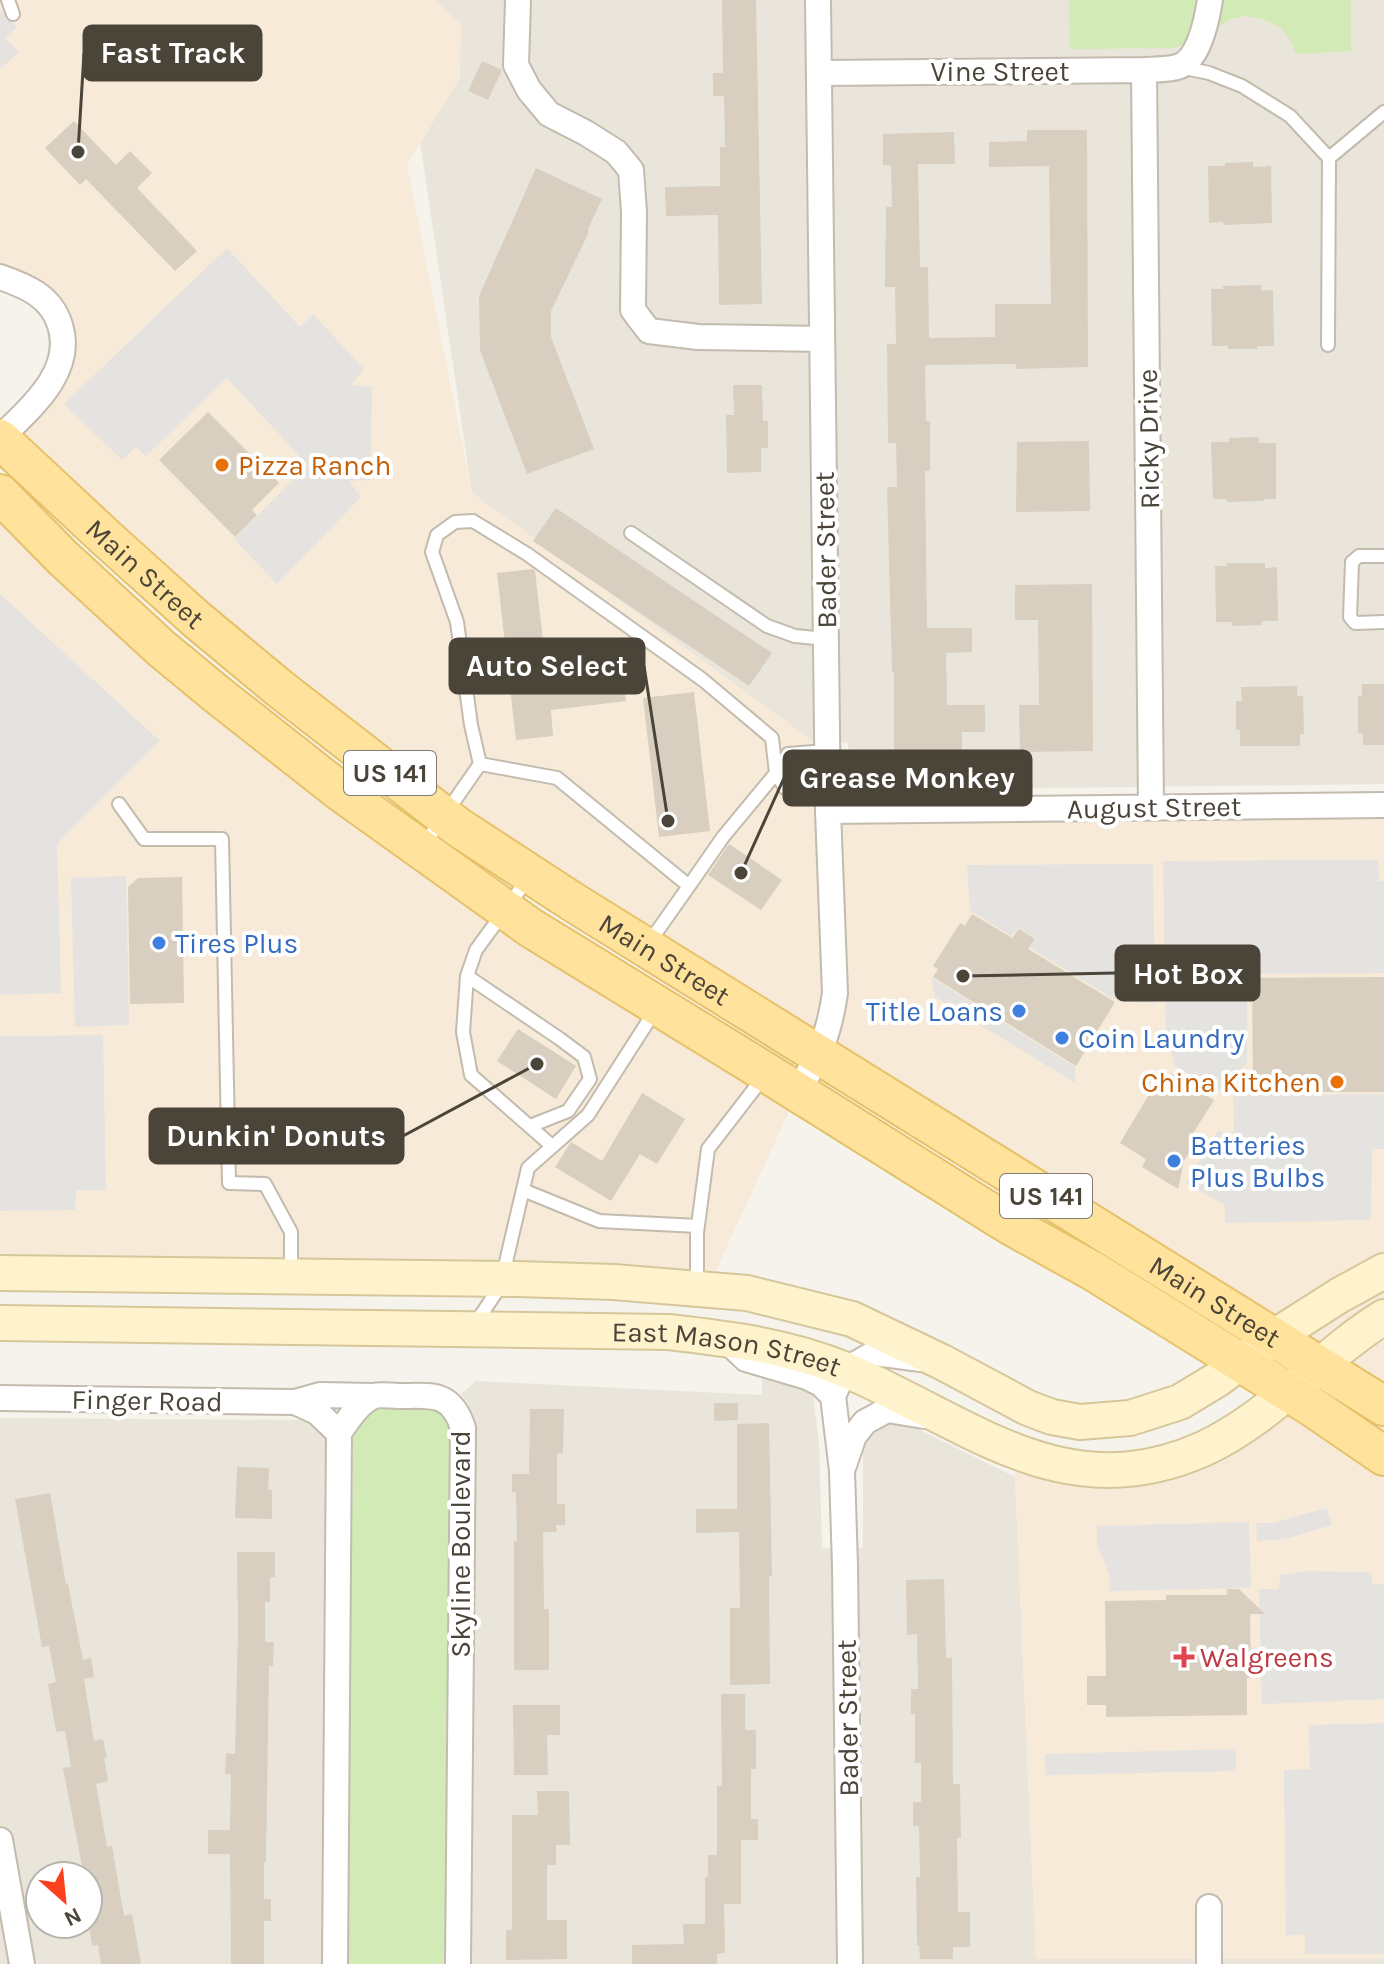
<svg xmlns="http://www.w3.org/2000/svg" width="1384" height="1964" font-family="Karla,sans-serif">
  <style>
    .residential { fill: #eae5da; fill-rule: evenodd }
    .commercial { fill: #f7ead8 }
    .green { fill: #d2eab5 }
    .parking { fill: #e5e3e0 }
    .building { fill: #d8cfc1 }
    .lines { fill: none; stroke-linecap: round; stroke-linejoin: round }
    .service-casing { stroke: #c2bbae; stroke-width: 16 }
    .minor-casing { stroke: #c2bbae; stroke-width: 28 }
    .secondary-casing { stroke: #d6c79b; stroke-width: 38 }
    .primary-casing { stroke: #e6c16a; stroke-width: 42 }
    .service { stroke: #fff; stroke-width: 12 }
    .minor { stroke: #fff; stroke-width: 24 }
    .secondary { stroke: #fff3cd; stroke-width: 34 }
    .primary { stroke: #ffe39c; stroke-width: 38 }
    .food-dot { fill: #e8710a; stroke: #fff; stroke-width: 3 }
    .shop-dot { fill: #3f7fe0; stroke: #fff; stroke-width: 3 }
    .health-dot { fill: #e0444e; stroke: #fff; stroke-width: 3 }
    .labels { text-anchor: middle; stroke-width: 8; stroke-linejoin: round; paint-order: stroke }
    .shield { fill: #fff; stroke: #817c74; stroke-width: 2 }
    .shield-label { font-size: 26px; font-weight: bold; fill: #4b4439 }
    .street-label { font-size: 28px; fill: #4b4439; stroke: #fff }
    .food-label { font-size: 28px; fill: #c56008; stroke: #fff; text-anchor: start }
    .shop-label { font-size: 28px; fill: #366cbe; stroke: #fff; text-anchor: start }
    .health-label { font-size: 28px; fill: #be3a42; stroke: #fff; text-anchor: start }
    .leader { fill: none; stroke: #4b4439; stroke-width: 3 }
    .callout-dot { fill: #4b4439; stroke: #fff; stroke-width: 3 }
    .callout { fill: #4b4439; stroke: #4b4439; stroke-width: 3 }
    .callout-label { font-size: 30px; text-anchor: middle; font-weight: bold; fill: #fff }
  </style>
  <rect width="100%" height="100%" fill="#f6f3ec"/>
  <path class="residential" d="M399,0h985v784l-497,6 -16,-3 -14,-8 -7,-8 -2,-28 -37,-3 -339,-247z
    M762,1372l46,16 5,8 6,46 3,106h41v-106l6,-10 16,-11 21,2 109,54 21,482h348v5h-914l3,-530 -1,-20 -4,-11 -7,-9 15,-13 286,14z
    M0,1418l315,2 11,16 3,15 -6,513h-323zM40,1876h48v48h-48z"/>
  <path class="commercial" d="M0,0h436l25,24 -1,54 -53,87 65,328 355,258 1,60 556,-6v1154h-348l-22,-507 139,14 166,-101 -746,-463 -573,-463 56,-66 1,-57 -57,-39z
    M0,494l162,155 636,443 -90,196 -708,-15z"/>
  <path class="green" d="M1069,0h282v51l-55,3 -5,-13 -11,-14 -17,-8 -17,-3 -16,3 -25,18 -31,11 -104,1z
    M433,1405l16,14 1,11 -4,534h-99l6,-531 11,-17 16,-10z"/>
  <path class="parking" d="M0,9l17,18 -12,11 14,14 -19,17z
    M227,248l73,79 13,-13 51,55 -13,16 21,2 -2,93 -21,1 12,16 -84,87 -43,-45 74,-74 -81,-87 -81,78 -10,-9 -14,13 -58,-56z
    M0,594l160,147 -103,103 4,149 -61,2z
    M1378,860l1,21h5v92l-137,1v89l-28,27 -44,-24 -9,-33 -3,-172z
    M1153,864l2,139 -38,-2 -87,-53 6,-9 -18,-11 -7,8 -41,-26 -3,-45z
    M126,876l3,149 -54,2 -4,-149z
    M931,977l144,90v16l-140,-86z
    M103,1035l3,155h-30l-1,20 -75,1v-175z
    M1250,1091l51,4 83,-1v55h-12l-1,71 -146,3v-18l-40,-22 33,-52 16,5 -1,-44z
    M1327,1508l5,17 -47,14 -28,2 -1,-18h16z
    M1249,1522l2,66 -141,3 -1,-18 -12,-29v-18z
    M1306,1571l65,1 1,13 12,-1v115l-122,5 -3,-115h20l1,-14z
    M1384,1723v231h-79v-20l-19,2 -2,-166 26,-1 -1,-44z
    M1236,1749v22l-191,4v-21z"/>
  <path class="building" d="M722,0h34l6,304 -43,1 -1,-90 -52,1 -1,-29 55,-1v-39h5l-1,-51h-11v-23h10z
    M482,61l20,9 -14,30 -20,-9z
    M74,121l42,44 14,-14 22,22 -15,15 60,63 -22,20 -89,-92 -6,6 -35,-37z
    M1027,130h60l1,237 -72,2v-5l-91,1 1,56h4v50h-5l2,157h45v24l-26,1 1,52h38v27h-23v23l-68,1v-84h-2l-5,-185h10l-1,-44h-8l-1,-99h9l-1,-57h-10l1,-80h6l-1,-42h-8v-31l71,-2 1,32h-37l2,103h8l1,71 66,-1v-33h56l-2,-138 -60,1v-25l38,-1z
    M1253,162v5l18,-1 1,57 -49,2v-3l-14,1 -1,-57h17v-3z
    M536,168l66,31 -14,30 1,3 -38,79v26l43,112 -67,25 -47,-124 -1,-54z
    M1261,285v6l12,-1 1,56h-17l1,3h-30v-3h-16l-1,-57h12v-3z
    M733,385h29l1,36h5v27h-7v24l-34,1 -1,-58h8z
    M208,412l71,71 -27,27 5,5 -22,22 -76,-77z
    M1259,437v6h17v56h-12v2l-37,1v-3h-14l-2,-57h18v-4z
    M1089,441l1,70 -74,1 1,-70z
    M556,508l216,145 -23,33 -216,-145z
    M1227,563h38v5l12,-1 1,54h-16v4l-30,1v-4h-16l-1,-56h12z
    M533,569l2,2 9,78 75,-7 7,59 -75,9 2,26 -37,4 -19,-167z
    M1092,584l1,167 -73,1 -1,-47h20l-1,-85h-23v-35z
    M1362,684h22v61h-21v-12h-5v-37h4z
    M1297,686v10h6l1,38h-4v12h-60v-16h-4v-29h6l-1,-14z
    M694,692l16,139 -51,6 -16,-139z
    M729,844l53,36 -21,30 -53,-35z
    M182,877l2,126 -54,1 -2,-117 10,-9z
    M972,914l40,24 7,-9 16,10 -7,10 87,53 -39,64 -143,-89 5,-8 -5,-3 27,-43 5,3z
    M1384,977v115h-84l-47,-4 -1,-110z
    M518,1029l58,37 -20,33 -59,-38z
    M1171,1073l43,27 -22,35 6,4 -14,22 -6,28 -36,-22 4,-8 -26,-16 34,-57 6,4z
    M642,1093l43,26 -28,45 -17,-10 -29,47 -56,-34 16,-25 31,19z
    M714,1403h24v17l-24,1z
    M530,1409h34l-1,44h-6v51h8v21h-9l1,7h-14l1,77h5v61h-35v-129h3l-1,-49h-4v-18h17z
    M769,1423l3,153h-3l1,108 -40,1v-77h10l-1,-76 -43,1v-24h41v-85z
    M237,1467l32,1 -1,22h4v29l-37,-1z
    M50,1493l16,91h2l15,76 8,-2 3,19 -10,2 10,62 9,-2 4,19h-3l4,23 -12,3 8,46 3,17 5,-1 12,70 8,-2 9,50h-40l-3,-19 -6,1 -4,-26v-44h-4l-21,-108 8,-1 -6,-36 -9,1 -8,-48 8,-2 -7,-36 -7,1 -27,-148z
    M237,1552h38v25h-5v25h-5v40h9l-1,24h-4l-3,196h-2v37h7v22h-7v43h-33l-1,-110h-22v-24h22l1,-56h-6l1,-21 9,1 3,-125z
    M944,1579l2,79h6l1,126h7l1,54h-4l1,74h12v35h-17v12h-33l-1,-14h-2l-1,-68h4l-1,-51h-6v-24h8v-39h-6v-49h-4v-25h7l-1,-55 -10,1 -1,-55z
    M1227,1589h12l26,25h-15l1,63 -4,1v37l-141,2v-12h-19v-29h19l-1,-75 61,-1v-5h61z
    M721,1694h24v36h11v39h-5v50h7v21h-17v64h-17l1,49 -8,1v10h-85v-19l52,-1 -1,-20h22v-47h3v-22h9v-69h5z
    M513,1705h47v30h-13l1,40h-34z
    M537,1791h32l1,54h-14v20h-9v55h20v39l-61,1v-30h6v-115h26z"/>
  <g class="lines">
    <defs>
      <path id="service" d="M8,0l5,14
        M1180,67l29,6 33,13 48,30 39,42 -1,187
        M1329,158l55,-46
        M631,533l136,93 28,10 31,3
        M1384,556h-25l-7,6 -2,55 5,6 29,-1
        M827,751l-39,3 -12,19 9,15 43,1
        M480,764l77,14 132,108 -41,58
        M119,804l25,35h78l7,344 36,1 26,48v42
        M423,846l57,-82 -9,-39 -14,-103 -25,-70 5,-17 18,-13 18,-1 54,33 176,126 69,58 4,35 -53,64 -34,49
        M529,877l-53,73 -9,26 -4,56 8,43 81,71
        M467,976l93,63 24,18 6,22 -22,32 -38,15
        M523,1190l76,31 99,5
        M697,1288v-55l11,-84 57,-74
        M475,1324l20,-30 7,-15 26,-111 60,-53 68,-106"/>
      <path id="minor" d="M518,0l-2,65 13,25 20,24 37,19 30,19 15,18 3,42 -1,98 16,21 49,6 124,2
        M1144,70l7,737
        M819,73l325,-3c10,-1 23,0 33,-3 22,-5 30,-48 33,-67
        M0,277c26,9 51,19 60,48 15,47 -30,83 -60,113
        M828,811l556,-6
        M798,1092c21,-37 31,-56 37,-99l-7,-182 -10,-811
        M726,1340l20,19 61,18 14,7 12,12
        M0,1398l295,4 25,-7 54,1
        M295,1402l22,10 22,21
        M844,1465l10,-29 11,-14 22,-12 37,6
        M0,1840l22,124
        M1209,1907v57
        M335,1964l4,-531c9,-13 19,-30 35,-37 6,-2 17,0 25,0 33,0 52,-5 64,32l-5,536
        M850,1964l-5,-398 -3,-95 -9,-75 12,-26 30,-17 46,6"/>
      <g id="secondary">
        <path d="M0,1273l517,6 97,3 133,11 105,26 90,43 86,46 24,9 28,5 50,-4 50,-16 38,-23 56,-42 66,-42 44,-24"/>
        <path id="s1" d="M0,1323l669,9c61,7 119,14 177,38 122,52 218,141 357,79 68,-31 118,-93 181,-132"/>
      </g>
      <g id="primary">
        <path id="s2" d="M0,439l104,97 92,83 83,69 179,139 115,75 811,504"/>
        <path d="M0,494l63,64 99,91 57,47 122,96 190,136 236,145 243,152 83,46 218,135 73,50"/>
      </g>
    </defs>
    <use href="#service" class="service-casing"/>
    <use href="#minor" class="minor-casing"/>
    <use href="#secondary" class="secondary-casing"/>
    <use href="#primary" class="primary-casing"/>
    <use href="#service" class="service"/>
    <use href="#minor" class="minor"/>
    <use href="#secondary" class="secondary"/>
    <use href="#primary" class="primary"/>
  </g>
  <g class="food-dot">
    <circle cx="222" cy="465" r="8"/>
    <circle cx="1337" cy="1082" r="8"/>
  </g>
  <g class="shop-dot">
    <circle cx="159" cy="943" r="8"/>
    <circle cx="1019" cy="1011" r="8"/>
    <circle cx="1062" cy="1038" r="8"/>
    <circle cx="1174" cy="1161" r="8"/>
  </g>
  <path class="health-dot" d="M1180 1645h8v8h8v8h-8v8h-8v-8h-8v-8h8z"/>
  <g class="labels">
    <g class="shield">
      <rect x="344" y="751" width="92" height="44" rx="6"/>
      <rect x="1000" y="1174" width="92" height="44" rx="6"/>
    </g>
    <g class="shield-label">
      <text x="390" y="782">US 141</text>
      <text x="1046" y="1205">US 141</text>
    </g>
    <g class="street-label">
      <text x="1000" y="81">Vine Street</text>
      <text transform="translate(1148 439) rotate(-91)" y="10">Ricky Drive</text>
      <text transform="translate(825 550) rotate(-91)" y="10">Bader Street</text>
      <text dy="10" stroke="none"><textPath href="#s2" startOffset="198">Main Street</textPath></text>
      <text transform="translate(1154 807) rotate(-1)" y="10">August Street</text>
      <text dy="10" stroke="none"><textPath href="#s2" startOffset="846">Main Street</textPath></text>
      <text dy="10" stroke="none"><textPath href="#s2" startOffset="1494">Main Street</textPath></text>
      <text dy="10" stroke="none"><textPath href="#s1" startOffset="728">East Mason Street</textPath></text>
      <text transform="translate(147 1400) rotate(1)" y="10">Finger Road</text>
      <text transform="translate(460 1544) rotate(-90)" y="10">Skyline Boulevard</text>
      <text transform="translate(847 1718) rotate(-91)" y="10">Bader Street</text>
    </g>
    <g class="food-label">
      <text x="238" y="475">Pizza Ranch</text>
      <text x="1321" y="1092" text-anchor="end">China Kitchen</text>
    </g>
    <g class="shop-label">
      <text x="175" y="953">Tires Plus</text>
      <text x="1003" y="1021" text-anchor="end">Title Loans</text>
      <text x="1078" y="1048">Coin Laundry</text>
      <text x="1190" y="1155">Batteries<tspan x="1190" dy="32">Plus Bulbs</tspan></text>
    </g>
    <g class="health-label">
      <text x="1200" y="1667">Walgreens</text>
    </g>
  </g>
  <path class="leader" d="M78 152L84 53M668 821L644 666M741 873L784 778M963 976L1116 973M537 1064L403 1136"/>
  <g class="callout-dot">
    <circle cx="78" cy="152" r="8"/>
    <circle cx="668" cy="821" r="8"/>
    <circle cx="741" cy="873" r="8"/>
    <circle cx="963" cy="976" r="8"/>
    <circle cx="537" cy="1064" r="8"/>
  </g>
  <g class="callout">
    <rect x="84" y="26" width="177" height="54" rx="8"/>
    <rect x="450" y="639" width="194" height="54" rx="8"/>
    <rect x="784" y="751" width="247" height="54" rx="8"/>
    <rect x="1116" y="946" width="143" height="54" rx="8"/>
    <rect x="150" y="1109" width="253" height="54" rx="8"/>
  </g>
  <g class="callout-label">
    <text x="173" y="63">Fast Track</text>
    <text x="547" y="676">Auto Select</text>
    <text x="907" y="788">Grease Monkey</text>
    <text x="1188" y="984">Hot Box</text>
    <text x="276" y="1146">Dunkin' Donuts</text>
  </g>
  <g transform="translate(64 1900) rotate(153)"><circle r="38" fill="#ffffff" stroke="#b7b4b0" stroke-width="2"/>
  <path d="M0-6L14 30L0 20L-14 30Z" fill="#fc3f1d"/>
  <text y="-12" font-size="22" font-weight="bold" text-anchor="middle" fill="#4b4439">N</text>
  </g>
</svg>
